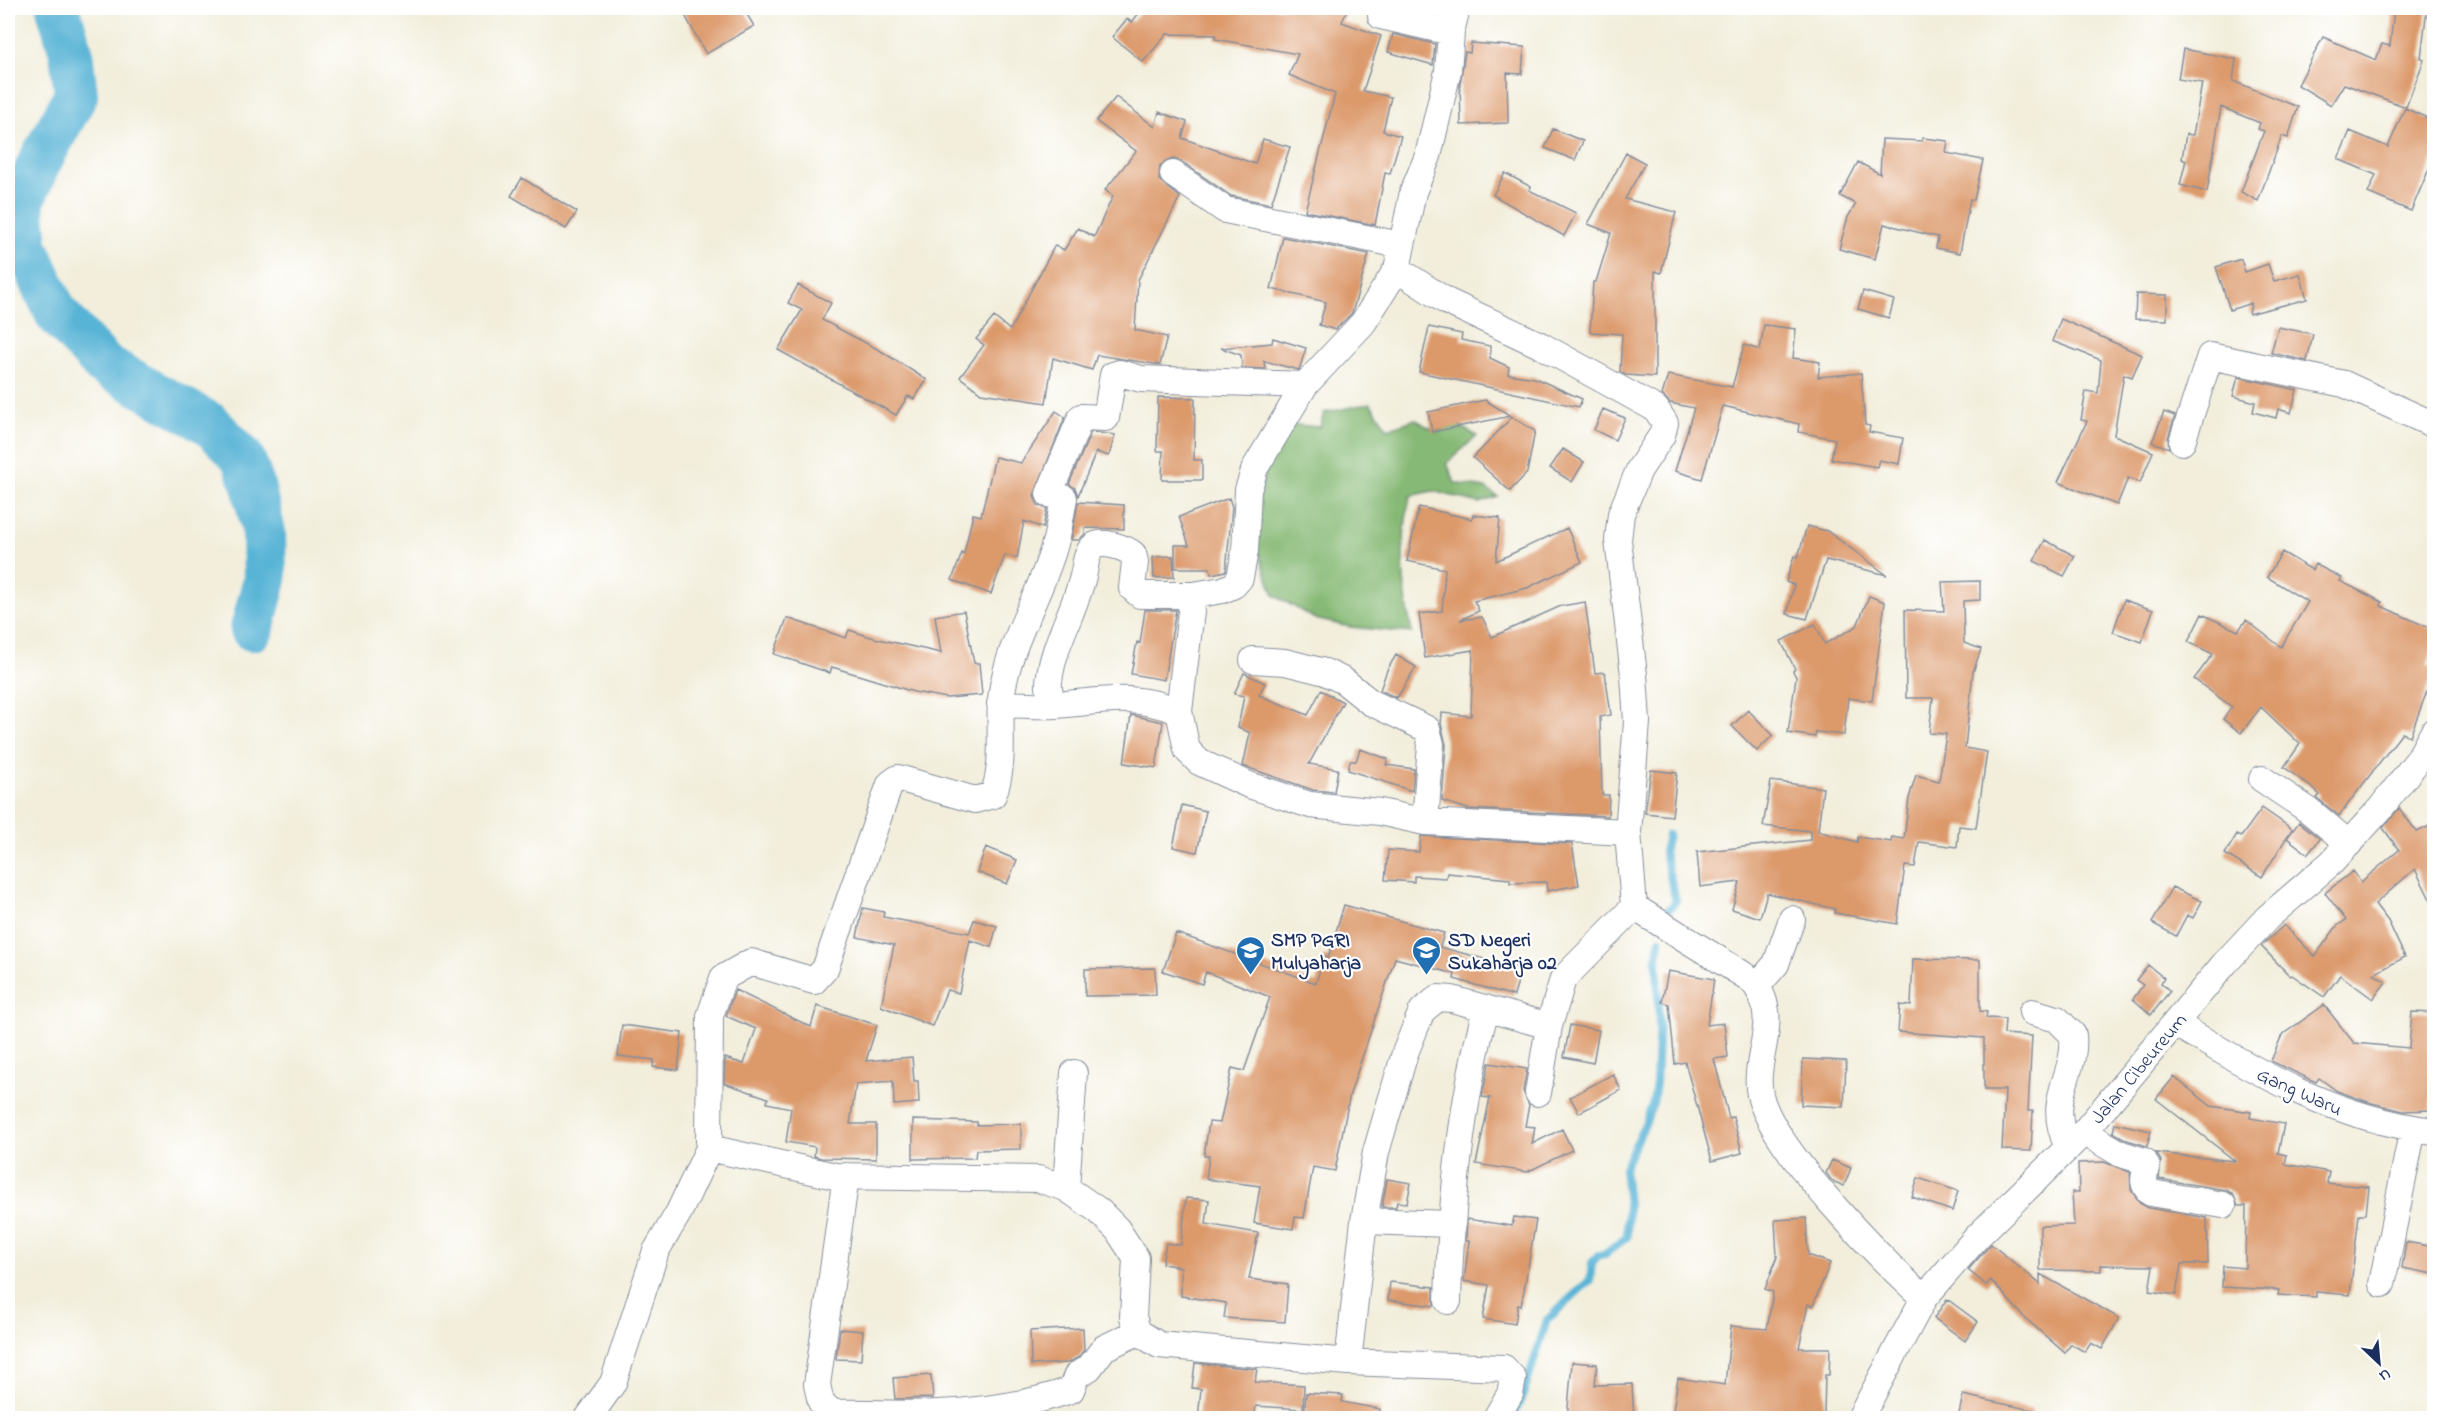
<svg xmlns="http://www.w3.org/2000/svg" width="2442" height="1426" font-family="'Indie Flower',sans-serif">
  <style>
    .forest { fill: #86b974; stroke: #507469; stroke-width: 1.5 }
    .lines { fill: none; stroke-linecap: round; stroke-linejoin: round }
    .stream { stroke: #58b4d6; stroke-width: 8 }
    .river { stroke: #58b4d6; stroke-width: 44 }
    .building { fill: #dc996a }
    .minor-casing { stroke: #868e9c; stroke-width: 28 }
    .minor { stroke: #fff; stroke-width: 26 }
    .labels { text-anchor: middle; stroke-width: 4.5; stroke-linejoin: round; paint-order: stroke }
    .poi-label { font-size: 20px; font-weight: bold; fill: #1b2f5e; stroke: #fff; text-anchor: start }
    .street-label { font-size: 20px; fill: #1b2f5e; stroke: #fff }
  </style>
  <rect width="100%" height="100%" fill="#fff"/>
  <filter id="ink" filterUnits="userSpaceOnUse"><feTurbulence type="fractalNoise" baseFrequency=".0167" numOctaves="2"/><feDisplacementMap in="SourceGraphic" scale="12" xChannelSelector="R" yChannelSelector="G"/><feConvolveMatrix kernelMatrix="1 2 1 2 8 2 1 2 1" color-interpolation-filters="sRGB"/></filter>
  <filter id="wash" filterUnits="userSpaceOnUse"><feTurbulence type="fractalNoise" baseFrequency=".008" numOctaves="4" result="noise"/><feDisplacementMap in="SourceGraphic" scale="24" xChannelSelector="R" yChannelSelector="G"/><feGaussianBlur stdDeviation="1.35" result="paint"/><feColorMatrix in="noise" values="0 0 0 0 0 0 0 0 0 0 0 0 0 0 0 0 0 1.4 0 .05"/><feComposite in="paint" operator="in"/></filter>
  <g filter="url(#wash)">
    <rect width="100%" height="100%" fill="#f2eedb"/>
    <path class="forest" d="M1370,403l18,26 27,-10 21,13 22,-7 19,11 -30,27 8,20 30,5 13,9 -19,6 -46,-12 -23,5c-11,52 -8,85 2,137l-62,-6 -35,-8 -41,-24 -16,-44 -4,-27 15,-73 15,-27 36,3 4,-14z"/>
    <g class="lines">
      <path class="stream" d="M1663,919l1,-4 12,-14 -12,-49 4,-17
        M1512,1418l12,-26 23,-72 43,-40 2,-17 6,-8 7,-1 22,-17 1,-33 -4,-36 21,-44 8,-21 3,-20 3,-64 -2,-59 3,-20"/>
      <path class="river" d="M58,8l13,44 5,43 -37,68 -17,40 4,43 30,67 48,52 106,59 33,34 10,27 11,48 1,46 -13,50"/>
    </g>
    <g id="blocks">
      <path class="building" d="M681,8h62l11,18 -48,28z
        M1143,8h205l-6,14 39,14 -18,55 28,6 -8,34 18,5 -11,38 -5,-1 -10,52 -70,-14 30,-117 -46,-19 9,-21 -83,-15 1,-4 -49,-1 -24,28 -31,-25 15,-18 5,3z
        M2394,8h33l-6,50 3,2 -18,47 -62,-23 -13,21 -33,-20 25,-48 53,23 6,-16 8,2z
        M1393,34l42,10 -2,21 -45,-13z
        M1471,43l53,4 -2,27 -15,-1 1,50 -47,2 -1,-41 5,-32 5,1z
        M2183,49l53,10 -3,22 65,26 -10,31 -6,-2 -24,65 -17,-9 23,-61 -6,-2 2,-6 -39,-16 -14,85 -27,-7 6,-25 -4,-1 4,-25 7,1 9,-52 -24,-4z
        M1116,97l39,30 4,-15 28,10 -5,16 73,26 8,-25 27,8 -19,57 -40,-8 -49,-34 -8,-3 -8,2 -6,5 -1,14 21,17 -42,83 -3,50 32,7 -7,28 -63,-10 -5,15 -39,-12 -7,45 -65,-10 -21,-16 24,-32 -8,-6 18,-22 16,13 45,-85 9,5 14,-22 16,9 19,-41 -8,-6 31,-39 -40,-30z
        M2405,108l29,13v36l-23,54 -43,-18 8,-18 -38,-16 12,-28 38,16z
        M1553,129l30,12 -8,19 -30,-12z
        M1923,138l25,3 -2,12 37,7 -9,40 -4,-1 -10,54 -24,-5 2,-11 -54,-13 -9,35 -36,-10 9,-32 8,-13 -16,-8 18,-34 22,12 2,-35 40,2z
        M1626,153l19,10 -20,36 51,13 -15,61 -6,-2v106l-29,-2 -6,-3 2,-38 -32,-2 3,-50h3l15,-49 -23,-9z
        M1505,173l26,14 -2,3 47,23 -12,23 -71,-41z
        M522,178l55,34 -11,17 -55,-33z
        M1283,237l86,17 -17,59 -17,17 -16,-5 7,-23 -55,-13z
        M2241,259l4,13 23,-8 6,17 26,-7 7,25 -58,15 2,-11 -21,7 -14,-43z
        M798,285l33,18 -9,17 59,31 46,29 -13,19 -6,-3 -12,19 -118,-65 24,-40 -14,-7z
        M1863,291l31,9 -5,18 -31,-9z
        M2136,294l31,1v25l-32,-1z
        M2061,319l81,36 -10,22 -8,-3 -10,61 39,17 -13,31 -12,-5 -11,27 -59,-23 29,-61 -6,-1 5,-29 12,2 3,-33 -49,-19z
        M1764,325l32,4 -3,29 27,4 -2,15 43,-4 4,52 5,1 -1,6 34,6 -4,26 -20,-4 -2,7 -46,-8 4,-20 -37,-7 1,-8 -76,-18 -21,73 -27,-8 19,-63 -24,-5 -8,-8 6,-20 64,12 12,-42 16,5z
        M1429,327l33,7 -1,6 29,6v12l19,9 -1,7 27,4 47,21 -3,8 -160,-35z
        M2278,327l35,7 -6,27 -36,-8z
        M1273,338l33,10 -7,22 -35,-9 1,8 -23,-1 -1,-13 -20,-7 51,-5z
        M2238,377l59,13 -6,23 -13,-4 -2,9 -23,-6 2,-10 -22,-6z
        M1158,397l37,1 -1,62h8v20h-40l1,-29h-6z
        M1485,400l26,16 -79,16 -4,-20z
        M1603,409l22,9 -10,22 -21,-10z
        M1056,411l9,6 -31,79 4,9 9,4 -4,19 -19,-7 -7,37 -12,-3 -14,39 -39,-14 10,-27 2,1 9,-40 8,2 14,-59 26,6z
        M2164,412l11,4 -7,22 1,10 -17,-6z
        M1512,417l23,14 -8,42 -17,18 -37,-33z
        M1091,432l24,3 -6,21 -13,-4 -18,44 -3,-8 -6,-4z
        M1563,449l21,13 -12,20 -22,-14z
        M1229,498l3,9 -6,64 -15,3 -1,-6h-35v-23h14l-10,-28z
        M1078,502l46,3v24l-39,-1v6l-6,6h-8z
        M1419,507l53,12 1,-4 27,3 -4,43 71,-33 15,34 -55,26 -53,13 5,10 -19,9 22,-3 10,20 69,-31 24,-4 10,71 10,-1 6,43 -11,2 2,78h7l-1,21 -140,-7 -26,-8 4,-56 -5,-21 1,-11 29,3 2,-66 -48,8 -6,-44 23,-3 3,-42 -38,-8z
        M1807,526l20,5 60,44 -61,-15 -19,59 -20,-5 7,-29 -8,-3 8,-26 4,1z
        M2045,540l30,16 -11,20 -30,-15z
        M2282,552l30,18 3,-6 27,14 -2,3 42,21 -1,4 53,24v19l-7,16 7,3v5l-24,63 -8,-3 -63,83 -22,-18 3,-3 -4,-4 -32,-24 16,-23 -39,-37 -20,26 -18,-14 9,-12 -38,-28 19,-25 -25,-12 14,-28 36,17 8,-11 35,27 27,-45 -41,-25z
        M1173,556l1,21 -20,1 -1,-21z
        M1980,581v19l-17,1 1,42 17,6 -8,23 -8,76 22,4 -11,76 -17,-2 -2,21 -38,-5 -4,25 -10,-1 -8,58 -62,-11v-4l-68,-16 -7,25 -28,-9 8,-27 -40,5 -3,-35 113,-12v-9l-47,-5 8,-45 52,7 -5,43 39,11 1,-5 33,5 1,-5 12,2 5,-41 7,-23 23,6 7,-47 -17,-1 4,-35h-27l-1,-88 39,1 -2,-29z
        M1869,596l16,6 -13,99 -24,-3 -4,37 -28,-3 -1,5 -27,-4 8,-56 -3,-6 2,-2 -14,-28 34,-17 10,20 32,-18z
        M2124,600l29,10 -11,32 -29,-10z
        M1145,610h31l-12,70 -33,-6 6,-32 3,1z
        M964,611l10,52h5l3,32 -35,3 -33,-6 -82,-25 -2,6 -56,-19 13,-36 59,20 3,-8 25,8 67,15 -6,-37z
        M1396,655l20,12 -19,31 -17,-8 7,-20z
        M1244,673l21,10 -6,12 49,20 13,-25 22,12 -34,62 29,5 -4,23 -21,-2 -70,-24 7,-33 -12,-6 6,-31 -10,-2z
        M1748,710l25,25 -16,16 -25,-25z
        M1131,715l32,7 -7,46 -32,-5z
        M1360,749l28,10 -2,6 28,4 -2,22 -64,-21 2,-9h6z
        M1651,770l26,3 -5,43 -27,-3z
        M1182,805l24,6 -9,41 -24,-5z
        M2262,808l30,21 -30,48 -37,-23 12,-20 4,3z
        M2399,808l18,24 17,-8v83l-19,-38 -40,35 13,17 17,36 -31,17 12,8 -13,17 -33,-24 -16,22 -32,-22 -2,1 -29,-30 23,-21 31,31 22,-30 9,-6 -21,-27 28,-22 8,11 38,-32 -16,-22z
        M2299,822l21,17 -12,15 -21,-16z
        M1421,836l151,8 7,41 -32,6 -1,-9 -36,1v-4l-63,-6 -1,5 -32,-2v6l-29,-2 3,-30 31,2z
        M986,847l31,13 -10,24 -30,-12z
        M2172,887l30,14 -9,17 -6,-3 -11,21 -24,-13z
        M1344,905l100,28 -4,14 81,22 -7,27 -60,-17 1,-5 -60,-16 -45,136 -15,77 -22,-4 -9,51 -9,-1 -2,12 -39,-6 6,-37 -54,-7 3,-23h-5l5,-34 11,1 12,-55 12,3 26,-74 -64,-25 -4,12 -39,-13 13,-38 140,50 8,-27 4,2z
        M863,908l21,4 -1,5 86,16 5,-13 23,6 -6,21 -21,-7 -11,53 -12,-3 -15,36 -51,-20 13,-61 -37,-8z
        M1913,959l67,1v51l7,1 -1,6 19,1 -1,15 28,2 -4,75h5l-2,40 -29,-1 3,-60h-21v-52l-86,-6 2,-27 11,1z
        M2148,965l16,13 -3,5 9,8 -19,24 -18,-16 10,-14 -7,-5z
        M1155,968l1,27 -71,1v-27z
        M1668,971l46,8 -7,46 17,-2 4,34 -14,2 15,59 4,-1 9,36 -30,8 -27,-99 -10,2 -6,-60 -7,-2z
        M735,990l76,37 6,-21 60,19 -11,36 46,-4 2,24h4l1,22 -25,2 -1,-24 -37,3 -6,40h26v35l-55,-1 -7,-2 1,-9 -29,-5 5,-34 -24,-5 1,-5 -44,-15 1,-25 19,6 12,-35 -30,-13z
        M2324,1005l30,38 55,5 3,-36 22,1 -2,97 -29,1 -35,-9 -31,-11 -18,-13 -3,4 -45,-21 11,-26z
        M622,1025l60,8 -4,37 -25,-3 1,-7 -36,-4z
        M1570,1025l29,5 -6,33 -29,-6z
        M1803,1059l43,2 -2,46 -43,-2z
        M1489,1063l38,6 -4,22 6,14 -4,21 10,1 -3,17 30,-15 10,21 -45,22 -51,-8 14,-66 -8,-1z
        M1613,1074l8,16 -42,23 -9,-16z
        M2174,1077l37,29 40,6 -1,6 34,6 -6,29 9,2 -2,9 44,8 -2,11 42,4 -3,27h-7l-9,81 -34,-3v5l-38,-2 1,-5 -57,-3 1,-21 22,2 1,-62h-8l-5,-12 -7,-4 -67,-11 2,-18 -5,-8 79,8 -79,-62z
        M913,1120l64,2v3l44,-1v25l-45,1 -1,8 -62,1z
        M2115,1123l36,8 -4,15 -20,-6 -14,-8z
        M1832,1160l19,8 -7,18 -12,-5 -6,-8z
        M2104,1162l26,10 1,18 10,14 8,4 58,10 1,46h-27l-5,31 -27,-4 4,-25 -52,-1v6l-61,-1v-44l34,-1 -2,-33h7l-1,-29z
        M1918,1178l40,13 -6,20 -40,-14z
        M1387,1179l24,4 -4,20 -10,-1 -1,5h-14z
        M1186,1198l23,2 -3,24 52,9 -9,46 39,5 -3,38 -61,-4 2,-15 -45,-7v-29l-19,-3 4,-21 15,2z
        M1514,1217l22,3 -12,70 -3,16 -3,-1 -3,19 -32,-5 6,-34 -25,-4 5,-40h-3l1,-22 45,7z
        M1806,1218l2,37 22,8 -17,43 -5,-2 -9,44h31l-1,27h-4l-1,40 -86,4 -65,-8 5,-33 47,7 6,-59 36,3 6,-37 -8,-3 12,-32 -2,-37z
        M2406,1242l28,5v27l-32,-6z
        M1991,1244l49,40v-10l79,44 -17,31 -11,-6 -6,9 -14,-8 -6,9 -41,-36 -33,-37 -5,5 -18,-15z
        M1390,1282l44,5v19l-46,-6z
        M1947,1299l31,23 -13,19 -31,-23z
        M1083,1328l1,22 -5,7 -11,6 -37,2 -1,-34z
        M840,1329l23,2 -2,29 -25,-1z
        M1572,1362l25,2 -2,21 37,-1 2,35h-67z
        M1195,1363l62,6 -2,13 49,3 -1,24 -47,-3 -2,13h-56l3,-30 -9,-1z
        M931,1375l2,23 -38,1 -2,-21z
        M1306,1393l37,2 -1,7 38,7 -1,10h-75z
        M1963,1395l69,15 -1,9h-73z"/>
    </g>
  </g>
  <g filter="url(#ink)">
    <use href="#blocks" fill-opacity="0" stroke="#868e9c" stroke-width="1.5"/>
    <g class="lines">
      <defs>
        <path id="minor" d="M1457,8l-6,24 -3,39 -10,43 -10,42 -15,36 -16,77 49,32 94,44 116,64 9,14 -3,12 -23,35 -18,44 -3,26 16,135 3,47 -9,110 6,75 -71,72 -14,47 -11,67
          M1381,16l70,16
          M1173,174l52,36 176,35
          M2182,442l28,-86 134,28 90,41
          M1193,595l30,-5 11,-5 6,-7 5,-27 3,-61 7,-22 50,-83 58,-62 34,-54
          M1253,660l32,2 40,10 19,9 26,21 57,27 4,15 -6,78
          M1000,704c19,0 38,2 56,1 50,-4 74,-12 123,6l8,39 12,12 50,23 61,20 70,7 45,10 203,10
          M1053,705c-2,-7 -5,-15 -4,-23 4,-38 25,-69 34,-106 3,-10 2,-23 11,-30 8,-6 32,2 39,8l2,8 -3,26 8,7h53l-14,116
          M2262,779l49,33 38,32
          M1634,907l118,73c32,39 0,75 8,115 12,53 122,166 164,203
          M1757,986l19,-22 16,-45
          M2032,1012l25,7 16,16c4,42 -29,62 -5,112
          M2176,1024c84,50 160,95 258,107
          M2084,1132l37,22 23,7 3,6c-4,12 -5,18 4,26l72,12
          M709,1148l1,-132 13,-38 28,-16 63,19 11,-12 65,-185 8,-6 77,22 18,-5c15,-38 2,-76 11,-114 10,-47 37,-88 50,-134 5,-16 7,-33 10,-49l-15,-4 32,-77 25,1 7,-43 7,-2 21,6 164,6
          M846,1176l-29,209 4,17 11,11c36,-1 72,2 107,0 44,-2 91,-9 132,-23l6,-15 12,-7 15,-20 34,-16
          M1066,1188l8,-115
          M1364,1221l86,3
          M2382,1284l31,-156
          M1448,1301c3,-98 13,-198 38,-293
          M1348,1362l16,-141 12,-69 29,-99 17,-42 16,-13 14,1 97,27
          M588,1418l25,-35 43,-132 23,-39 30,-64 126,28 203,3 28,9 33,23 18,18 19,29 -3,59 5,15 21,13 189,17 156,6 9,10 -3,16 -14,24
          M1860,1418l64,-120 53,-61 107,-105 141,-169 43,-46 64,-55 48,-53 38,-49 16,-29"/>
      </defs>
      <use href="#minor" class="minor-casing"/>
      <use href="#minor" class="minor"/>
    </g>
  </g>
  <defs>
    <symbol id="school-pin" viewBox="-11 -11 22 30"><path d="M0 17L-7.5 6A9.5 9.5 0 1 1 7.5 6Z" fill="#1f6fb2" stroke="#fff"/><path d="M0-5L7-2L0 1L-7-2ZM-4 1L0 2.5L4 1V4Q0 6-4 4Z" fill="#fff"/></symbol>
  </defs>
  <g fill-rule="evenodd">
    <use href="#school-pin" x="1234" y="934" width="33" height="45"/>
    <use href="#school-pin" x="1410" y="934" width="33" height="45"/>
  </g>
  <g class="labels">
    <g class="poi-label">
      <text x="1271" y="946">SMP PGRI<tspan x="1271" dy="23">Mulyaharja</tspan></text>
      <text x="1448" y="946">SD Negeri<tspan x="1448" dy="23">Sukaharja 02</tspan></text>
    </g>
    <g class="street-label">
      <text transform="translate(2138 1068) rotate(-50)" y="7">Jalan Cibeureum</text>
      <text transform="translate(2300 1091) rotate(24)" y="7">Gang Waru</text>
    </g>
  </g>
  <rect width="2442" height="1426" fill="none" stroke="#fff" stroke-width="30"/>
  <g transform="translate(2379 1363) rotate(154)" stroke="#ffffff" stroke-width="4.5" paint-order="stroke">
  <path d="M0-4.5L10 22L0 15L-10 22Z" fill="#1b2f5e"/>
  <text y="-9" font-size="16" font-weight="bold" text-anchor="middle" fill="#1b2f5e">U</text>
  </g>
</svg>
